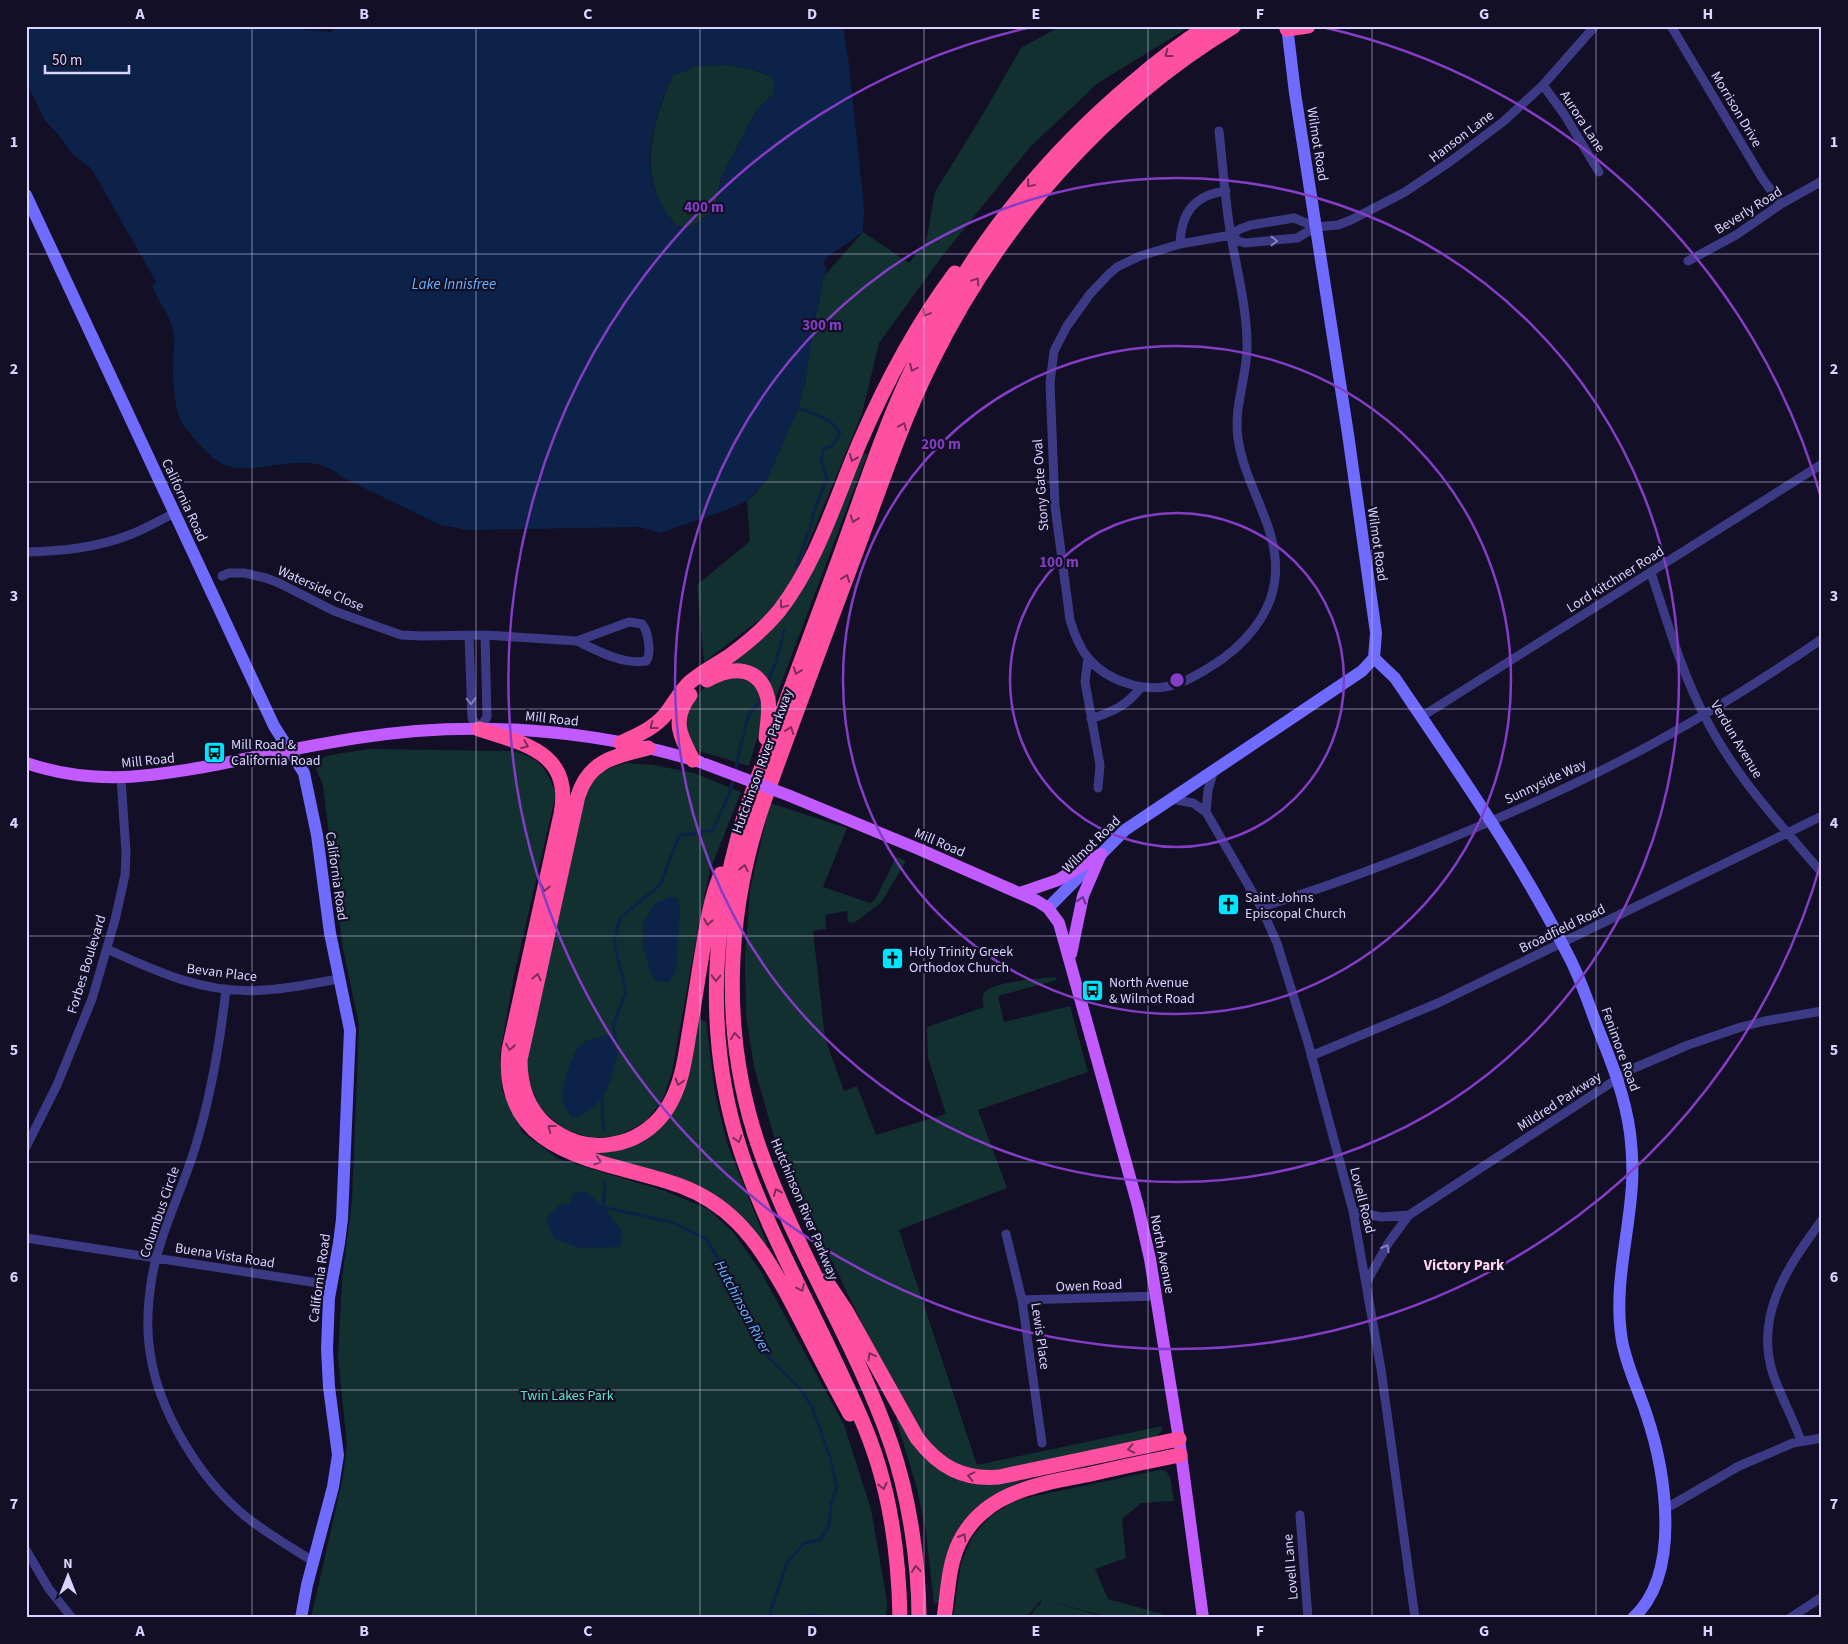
<svg xmlns="http://www.w3.org/2000/svg" width="1848" height="1644" font-family="'Source Sans 3',sans-serif">
  <style>
    .green { fill: #12302f }
    .water { fill: #0c2248; fill-rule: evenodd }
    .lines { fill: none; stroke-linecap: round; stroke-linejoin: round }
    .stream { stroke: #0c2248; stroke-width: 3 }
    .street { stroke: #3d3a85; stroke-width: 9 }
    .secondary { stroke: #6f6bff; stroke-width: 12 }
    .primary { stroke: #c25bff; stroke-width: 12 }
    .highway { stroke: #ff4fa3; stroke-width: 15 }
    .primary-bridge { stroke: #c25bff; stroke-width: 12 }
    .oneway { stroke: #7d2c5e }
    .oneway2 { stroke: #837fbc }
    .oneway3 { stroke: #623188 }
    .grid { fill: none; stroke: #d9d4ff; stroke-width: 1; stroke-opacity: 0.55 }
    .ring { fill: none; stroke: #843dc5; stroke-width: 2.5 }
    .labels { text-anchor: middle; stroke-width: 4.5; stroke-linejoin: round; paint-order: stroke }
    .street-label { font-size: 14px; fill: #d9d4ff; stroke: #130f26 }
    .poi-label { font-size: 14px; fill: #d9d4ff; stroke: #130f26; text-anchor: start }
    .park-label { font-size: 14px; fill: #5fe0c0; stroke: #130f26 }
    .water-label { font-size: 15px; font-style: italic; fill: #62b6ff; stroke: #130f26 }
    .neighbourhood-label { font-size: 15px; font-weight: bold; fill: #ffd6f0; stroke: #130f26 }
    .centre { fill: #843dc5; stroke: #130f26; stroke-width: 2.5 }
    .ring-label { font-size: 15px; text-anchor: middle; font-weight: bold; fill: #843dc5; stroke: #130f26; stroke-width: 4.5; stroke-linejoin: round; paint-order: stroke }
    .neatline { fill: none; stroke: #d9d4ff; stroke-width: 2 }
    .grid-label { font-size: 16px; text-anchor: middle; font-weight: bold; fill: #d9d4ff }
  </style>
  <rect width="100%" height="100%" fill="#130f26"/>
  <path class="green" d="M1061,26h130l-93,57 -68,64 -87,108 -64,88 -17,71 -72,173 -24,28 -62,47 -7,-77 53,-44 -3,-40 10,-9 38,-76 10,-32 8,-55 11,-53 39,-44 46,31 17,-21 9,-50 48,-78 38,-66z
    M726,65l22,3 25,9v17l-17,17 -35,67 -6,31 -23,18 -15,-1c-42,-45 -26,-101 -4,-151l13,-4 8,-5z
    M863,452l4,3 -94,250 -8,-28 -43,-9 52,-41 32,-43z
    M728,677l20,1c3,4 8,8 11,12 11,19 -5,56 -10,76l-50,-15 -11,-9 -4,-24 9,-18 15,-16z
    M368,749l143,2c29,6 35,17 45,43l-42,182 -14,78 2,36 21,43 36,26 106,32 43,18 25,23 27,38 84,155 27,84 16,92 -1,17h-575l32,-141 4,-32 -9,-88 4,-77 10,-80 7,-175 -17,-81 -19,-159 -7,-16 6,-11 9,-3z
    M626,763l27,2 41,8 47,19 -31,78 -9,43 -29,159 -9,27 -16,21 -11,7 -19,9 -26,2 -28,-9 -23,-21 -12,-30 -2,-24 61,-263c10,-18 19,-23 39,-28z
    M770,803l77,25 -24,59 47,16 5,-3 21,-43 10,4 -25,42 -27,20 -6,-1 -1,-11 -22,4 1,14 -13,2 12,107 19,53 13,-5 19,49 70,-21 -18,-56 -1,-31 57,-20c-1,-5 -3,-11 1,-15 8,-10 56,-14 70,-15l2,3 -59,16 6,26 66,-16 18,66 -110,38 29,78 -108,42 78,235 185,-39 -1,6 -6,5 -147,31 -27,3 -20,-5 -20,-11 -21,-25 -49,-88 -94,-195 -23,-80 -8,-52 -1,-58 5,-67z
    M699,1020l7,1 9,72 12,50 40,101 -3,2 -18,-24 -151,-67 1,-4h23l24,-11 49,-81z
    M899,1418l67,63 17,4 15,-1 39,-8c-23,8 -49,18 -66,37 -16,18 -27,66 -33,90l-4,1 -8,-72 -9,-43 -21,-70z
    M1159,1470l7,1 4,6 4,24 -33,2 -19,16 4,39 -31,11 13,30 54,15 4,4h-55l-68,-19 64,19h-78l9,-13 2,1 1,-6 -15,18h-73l8,-55 11,-26 17,-20 27,-17z"/>
  <path class="water" d="M26,26h270c13,7 20,3 34,6l8,-6h505l6,38 15,144 -1,24 -37,26 -3,5 4,6 -3,7 -11,53 -8,55 -10,32 -28,64 -20,21 -23,10 -64,22 -20,-6 -172,3 -28,-5 -100,-49c-27,-26 -70,-5 -103,-8 -15,-1 -24,-10 -34,-20 -8,-8 -17,-18 -22,-27 -6,-11 -8,-39 -8,-52 0,-11 2,-24 1,-34 -3,-20 -15,-31 -22,-49l4,-4 -65,-114 -19,-14 -13,-19 -14,-14 -19,-39zM726,65l22,3 25,9v17l-17,17 -35,67 -6,31 -23,18 -15,-1c-42,-44 -27,-102 -4,-151l13,-4 8,-5z
    M670,897l8,1 2,13 -4,60 -7,11h-13l-5,-9 -8,-26v-23l11,-20z
    M610,1035l8,18c-8,31 -12,54 -45,65 -5,-6 -10,-12 -11,-21 -1,-8 11,-46 18,-52 8,-7 20,-8 30,-10z
    M586,1191l19,18 18,23 -3,15 -39,1 -27,-9 -8,-20 11,-12 13,-4 4,-10z"/>
  <g class="lines">
    <path class="stream" d="M796,567l14,-39 4,-18 13,-31 -6,-20 2,-10 10,-4 7,-12c-7,-15 -29,-19 -43,-26
      M768,681l8,-18 8,-33
      M735,771l13,-55 13,-16
      M611,1048l6,-3 -4,-20 13,-33 -12,-51 6,-23 40,-33 19,-49 34,-6 16,-36 5,-17
      M602,1095l1,35
      M605,1182l-2,25 68,15 35,17 21,34 42,85 29,28 14,21 17,47 8,33 -6,17 -2,21 -9,15 -16,3 -17,20 -17,49 1,6
      M802,1618l5,-3h10l2,3"/>
    <path class="street" d="M1671,26l91,152 19,26
      M1543,85l21,29 35,58
      M1219,131c4,35 6,71 12,105 6,34 15,69 16,104 2,33 -14,65 -9,98 6,48 43,91 37,141 -4,37 -33,69 -65,88 -10,6 -21,13 -33,17 -30,10 -69,-2 -89,-26 -9,-11 -14,-25 -18,-38l-15,-114 -5,-123 4,-32 13,-25 23,-32 18,-19 9,-8 23,-11 40,-12 51,-9 9,-6 11,-4 43,-7 22,9
      M1231,235l7,6 7,2 52,-5 19,-11 22,-2 13,-5 54,-28 46,-31 53,-40 39,-36 52,-59
      M1180,244c1,-31 14,-49 46,-53
      M1688,261l48,-26 45,-31 41,-23
      M26,552c36,-1 70,-4 103,-17 16,-6 31,-15 46,-22
      M1651,573c16,47 30,98 53,142 30,60 75,108 118,158
      M222,576l7,-3h15l22,5 13,5 55,28 67,24 21,1 63,-1 92,6
      M629,622l13,2c6,7 10,29 4,37 -23,4 -48,-10 -69,-20z
      M469,636l3,82 7,11 8,-12 -2,-82
      M1088,658l-3,24 15,83 -2,23
      M1421,717l401,-253
      M1091,719c22,-8 36,-13 50,-32
      M1171,799l22,4 13,9 55,95 16,36 31,100 45,168 28,158 34,249
      M1206,812l2,-22 6,-20
      M1261,907c61,-18 119,-40 178,-64 76,-31 153,-65 226,-106 54,-30 106,-63 157,-98
      M107,949c50,23 100,46 157,41 25,-1 50,-7 75,-11
      M226,989c-6,54 -15,107 -31,159 -13,43 -35,84 -43,129 -4,24 -6,51 -2,75 8,58 49,126 95,164 21,17 46,31 69,46
      M1311,1056l127,-53 384,-187
      M26,1147l31,-62 35,-86 23,-79 10,-45 1,-22 -5,-75
      M1353,1211l28,6 28,-2
      M1006,1234l16,66 20,143
      M26,1238l305,47
      M1366,1283l23,-41 20,-27 223,-146 56,-24 53,-18 24,-6 57,-10
      M1022,1300l135,-4
      M1801,1441c-8,-23 -20,-44 -28,-67 -19,-59 15,-108 49,-154
      M1665,1509l74,-43 54,-23 29,-5
      M1300,1515l8,103
      M26,1550l23,39 23,29
      M1790,1618l32,-21"/>
    <path class="secondary" d="M26,195l248,531 30,47 13,62 13,98 20,97 -8,189 -3,24 -10,55 -2,51 2,38 9,68 -5,32 -26,98 -6,33
      M1374,658l21,20c61,90 124,180 173,277 12,22 20,47 29,71 14,35 28,69 33,107 2,17 3,34 2,51 -3,53 -19,103 -10,157 5,26 16,48 24,72 19,56 37,160 -13,205
      M1048,908l77,-78 237,-159 12,-13 2,-25 -28,-199 -53,-341 -8,-67"/>
    <path class="primary" d="M26,763c68,23 125,14 194,1 45,-9 91,-19 137,-26 113,-18 233,-10 343,24
      M790,796l131,54 116,51 11,7 11,15 79,283 12,53 29,180 24,179
      M1020,893l38,-13 43,-26
      M1071,954l12,-58 18,-42"/>
    <path class="highway" d="M1287,29l21,-3
      M707,680c25,-14 53,-15 61,19 2,13 -1,27 -2,39
      M690,695c-19,25 -10,41 3,65
      M479,729c46,15 94,24 82,85l-52,236c-11,109 97,109 172,136 21,8 40,20 56,36 20,20 34,44 48,68 22,41 42,83 65,124
      M621,743c16,-8 32,-14 44,-28 9,-11 15,-24 25,-33 12,-10 25,-17 38,-25 18,-13 37,-29 51,-46 38,-49 56,-110 80,-167 26,-60 57,-119 96,-171
      M648,748c-32,8 -59,12 -70,48l-58,264c0,25 8,49 26,65 19,16 43,24 67,19 21,-3 41,-16 53,-34 15,-22 19,-50 23,-76 5,-28 9,-57 14,-86 4,-25 8,-50 18,-74
      M826,1281l20,30 71,127c22,29 46,42 82,39l180,-38
      M900,1618c-1,-51 -7,-105 -22,-154 -11,-36 -27,-69 -43,-103 -32,-69 -70,-137 -94,-209 -38,-116 -30,-242 10,-356 29,-79 58,-158 88,-237 22,-60 42,-123 69,-181 52,-114 127,-213 223,-294 24,-21 50,-41 77,-58
      M919,1618c0,-55 -10,-122 -28,-174 -35,-101 -95,-192 -131,-294 -40,-114 -35,-236 4,-349 29,-81 59,-161 89,-241 25,-66 47,-135 79,-199 67,-136 171,-256 302,-335
      M944,1618c4,-25 4,-52 15,-75 25,-52 81,-59 132,-69 30,-7 59,-13 89,-19"/>
    <path class="primary-bridge" d="M705,764l85,32"/>
  </g>
  <defs><path id="oneway-chevron" d="M-2-3.5L2.5 0L-2 3.5" fill="none" stroke-width="1.6" stroke-linecap="round" stroke-linejoin="round" transform="scale(1.25)"/></defs>
  <g class="oneway">
    <use href="#oneway-chevron" transform="translate(1168 54) rotate(143)"/>
    <use href="#oneway-chevron" transform="translate(1030 184) rotate(130)"/>
    <use href="#oneway-chevron" transform="translate(976 281) rotate(-57)"/>
    <use href="#oneway-chevron" transform="translate(926 313) rotate(121)"/>
    <use href="#oneway-chevron" transform="translate(913 368) rotate(116)"/>
    <use href="#oneway-chevron" transform="translate(903 426) rotate(-68)"/>
    <use href="#oneway-chevron" transform="translate(853 458) rotate(112)"/>
    <use href="#oneway-chevron" transform="translate(854 519) rotate(110)"/>
    <use href="#oneway-chevron" transform="translate(846 578) rotate(-70)"/>
    <use href="#oneway-chevron" transform="translate(783 605) rotate(127)"/>
    <use href="#oneway-chevron" transform="translate(797 671) rotate(110)"/>
    <use href="#oneway-chevron" transform="translate(653 726) rotate(143)"/>
    <use href="#oneway-chevron" transform="translate(790 730) rotate(-70)"/>
    <use href="#oneway-chevron" transform="translate(525 745) rotate(22)"/>
    <use href="#oneway-chevron" transform="translate(744 868) rotate(-78)"/>
    <use href="#oneway-chevron" transform="translate(545 888) rotate(102)"/>
    <use href="#oneway-chevron" transform="translate(708 922) rotate(100)"/>
    <use href="#oneway-chevron" transform="translate(537 977) rotate(-77)"/>
    <use href="#oneway-chevron" transform="translate(716 978) rotate(91)"/>
    <use href="#oneway-chevron" transform="translate(735 1036) rotate(-97)"/>
    <use href="#oneway-chevron" transform="translate(510 1047) rotate(99)"/>
    <use href="#oneway-chevron" transform="translate(679 1082) rotate(107)"/>
    <use href="#oneway-chevron" transform="translate(551 1128) rotate(-142)"/>
    <use href="#oneway-chevron" transform="translate(738 1139) rotate(74)"/>
    <use href="#oneway-chevron" transform="translate(598 1161) rotate(17)"/>
    <use href="#oneway-chevron" transform="translate(777 1192) rotate(-114)"/>
    <use href="#oneway-chevron" transform="translate(801 1288) rotate(65)"/>
    <use href="#oneway-chevron" transform="translate(871 1356) rotate(-119)"/>
    <use href="#oneway-chevron" transform="translate(1131 1449) rotate(168)"/>
    <use href="#oneway-chevron" transform="translate(971 1476) rotate(-167)"/>
    <use href="#oneway-chevron" transform="translate(883 1486) rotate(77)"/>
    <use href="#oneway-chevron" transform="translate(963 1537) rotate(-60)"/>
    <use href="#oneway-chevron" transform="translate(916 1569) rotate(-96)"/>
  </g>
  <g class="oneway2">
    <use href="#oneway-chevron" transform="translate(1274 241)"/>
    <use href="#oneway-chevron" transform="translate(471 701) rotate(88)"/>
    <use href="#oneway-chevron" transform="translate(1386 1248) rotate(-60)"/>
  </g>
  <use class="oneway3" href="#oneway-chevron" transform="translate(1082 900) rotate(-73)"/>
  <path class="grid" d="M252,26v1592M476,26v1592M700,26v1592M924,26v1592M1148,26v1592M1372,26v1592M1596,26v1592M26,254h1796M26,482h1796M26,709h1796M26,936h1796M26,1162h1796M26,1390h1796"/>
  <g class="ring">
    <circle cx="1177" cy="680" r="167"/>
    <circle cx="1177" cy="680" r="334"/>
    <circle cx="1177" cy="680" r="502"/>
    <path d="M1822 859A669 669 0 1 1 1032 27M1322 27A669 669 0 0 1 1822 501"/>
  </g>
  <defs>
    <symbol id="bus-square" viewBox="-11 -11 22 22"><rect x="-9" y="-9" width="18" height="18" rx="4" fill="#00e5ff" stroke="#130f26"/><path d="M-5-6H5V4H4V6H2V4H-2V6H-4V4H-5ZM-3.5-4V0h7V-4ZM-3.5 1.2v1.5H-2V1.2ZM2 1.2v1.5H3.5V1.2Z" fill="#111"/></symbol>
    <symbol id="church-square" viewBox="-11 -11 22 22"><rect x="-9" y="-9" width="18" height="18" rx="4" fill="#00e5ff" stroke="#130f26"/><path d="M-1.2-6h2.4v3.5h3.3v2.4h-3.3V6h-2.4V-.1h-3.3v-2.4h3.3Z" fill="#111"/></symbol>
  </defs>
  <g fill-rule="evenodd">
    <use href="#bus-square" x="202" y="740" width="25" height="25"/>
    <use href="#church-square" x="1216" y="892" width="25" height="25"/>
    <use href="#church-square" x="880" y="946" width="25" height="25"/>
    <use href="#bus-square" x="1080" y="978" width="25" height="25"/>
  </g>
  <g class="labels">
    <g class="street-label">
      <text transform="translate(1737 109) rotate(59)" y="5">Morrison Drive</text>
      <text transform="translate(1583 121) rotate(57)" y="5">Aurora Lane</text>
      <text transform="translate(1461 136) rotate(-37)" y="5">Hanson Lane</text>
      <text transform="translate(1318 144) rotate(81)" y="5">Wilmot Road</text>
      <text transform="translate(1748 210) rotate(-32)" y="5">Beverly Road</text>
      <text transform="translate(1040 485) rotate(-94)" y="5">Stony Gate Oval</text>
      <text transform="translate(185 500) rotate(65)" y="5">California Road</text>
      <text transform="translate(1378 544) rotate(82)" y="5">Wilmot Road</text>
      <text transform="translate(1615 579) rotate(-32)" y="5">Lord Kitchner Road</text>
      <text transform="translate(321 588) rotate(24)" y="5">Waterside Close</text>
      <text transform="translate(552 718) rotate(6)" y="5">Mill Road</text>
      <text transform="translate(1737 739) rotate(59)" y="5">Verdun Avenue</text>
      <text transform="translate(148 760) rotate(-6)" y="5">Mill Road</text>
      <text transform="translate(762 761) rotate(-70)" y="5">Hutchinson River Parkway</text>
      <text transform="translate(1545 781) rotate(-25)" y="5">Sunnyside Way</text>
      <text transform="translate(940 842) rotate(23)" y="5">Mill Road</text>
      <text transform="translate(1091 844) rotate(-44)" y="5">Wilmot Road</text>
      <text transform="translate(337 876) rotate(82)" y="5">California Road</text>
      <text transform="translate(1562 928) rotate(-26)" y="5">Broadfield Road</text>
      <text transform="translate(86 964) rotate(-73)" y="5">Forbes Boulevard</text>
      <text transform="translate(222 972) rotate(7)" y="5">Bevan Place</text>
      <text transform="translate(1621 1049) rotate(70)" y="5">Fenimore Road</text>
      <text transform="translate(1559 1101) rotate(-33)" y="5">Mildred Parkway</text>
      <text transform="translate(1363 1200) rotate(76)" y="5">Lovell Road</text>
      <text transform="translate(805 1209) rotate(67)" y="5">Hutchinson River Parkway</text>
      <text transform="translate(159 1212) rotate(-71)" y="5">Columbus Circle</text>
      <text transform="translate(1163 1254) rotate(79)" y="5">North Avenue</text>
      <text transform="translate(225 1255) rotate(9)" y="5">Buena Vista Road</text>
      <text transform="translate(319 1278) rotate(-82)" y="5">California Road</text>
      <text transform="translate(1089 1285) rotate(-2)" y="5">Owen Road</text>
      <text transform="translate(1041 1336) rotate(82)" y="5">Lewis Place</text>
      <text transform="translate(1290 1567) rotate(-95)" y="5">Lovell Lane</text>
    </g>
    <g class="poi-label">
      <text x="231" y="749">Mill Road &amp;<tspan x="231" dy="16">California Road</tspan></text>
      <text x="1245" y="902">Saint Johns<tspan x="1245" dy="16">Episcopal Church</tspan></text>
      <text x="909" y="956">Holy Trinity Greek<tspan x="909" dy="16">Orthodox Church</tspan></text>
      <text x="1109" y="987">North Avenue<tspan x="1109" dy="16">&amp; Wilmot Road</tspan></text>
    </g>
    <g class="park-label">
      <text x="567" y="1400">Twin Lakes Park</text>
    </g>
    <g class="water-label">
      <text x="454" y="289">Lake Innisfree</text>
      <text transform="translate(743 1307) rotate(62)" y="5">Hutchinson River</text>
    </g>
    <g class="neighbourhood-label">
      <text x="1464" y="1270">Victory Park</text>
    </g>
  </g>
  <circle cx="1177" cy="680" r="8" class="centre"/>
  <g class="ring-label">
    <text x="704" y="212">400 m</text>
    <text x="822" y="330">300 m</text>
    <text x="941" y="449">200 m</text>
    <text x="1059" y="567">100 m</text>
  </g>
  <rect width="1848" height="1644" fill="none" stroke="#130f26" stroke-width="55"/>
  <g transform="translate(68 1576)" stroke="#130f26" stroke-width="4" paint-order="stroke">
  <path d="M0-4L9 19L0 12L-9 19Z" fill="#d9d4ff"/>
  <text y="-8" font-size="14" font-weight="bold" text-anchor="middle" fill="#d9d4ff">N</text>
  </g>
  <path d="M45 65v8h84v-8" fill="none" stroke="#d9d4ff" stroke-width="2.5"/>
  <text x="52" y="65" font-size="15" fill="#d9d4ff" stroke="#130f26" stroke-width="4" paint-order="stroke">50 m</text>
  <rect x="28" y="28" width="1792" height="1588" class="neatline"/>
  <g class="grid-label">
    <text x="140" y="19">A</text>
    <text x="364" y="19">B</text>
    <text x="588" y="19">C</text>
    <text x="812" y="19">D</text>
    <text x="1036" y="19">E</text>
    <text x="1260" y="19">F</text>
    <text x="1484" y="19">G</text>
    <text x="1708" y="19">H</text>
    <text x="14" y="147">1</text>
    <text x="1834" y="147">1</text>
    <text x="14" y="374">2</text>
    <text x="1834" y="374">2</text>
    <text x="14" y="601">3</text>
    <text x="1834" y="601">3</text>
    <text x="14" y="828">4</text>
    <text x="1834" y="828">4</text>
    <text x="14" y="1055">5</text>
    <text x="1834" y="1055">5</text>
    <text x="14" y="1282">6</text>
    <text x="1834" y="1282">6</text>
    <text x="14" y="1509">7</text>
    <text x="1834" y="1509">7</text>
    <text x="140" y="1636">A</text>
    <text x="364" y="1636">B</text>
    <text x="588" y="1636">C</text>
    <text x="812" y="1636">D</text>
    <text x="1036" y="1636">E</text>
    <text x="1260" y="1636">F</text>
    <text x="1484" y="1636">G</text>
    <text x="1708" y="1636">H</text>
  </g>
</svg>
